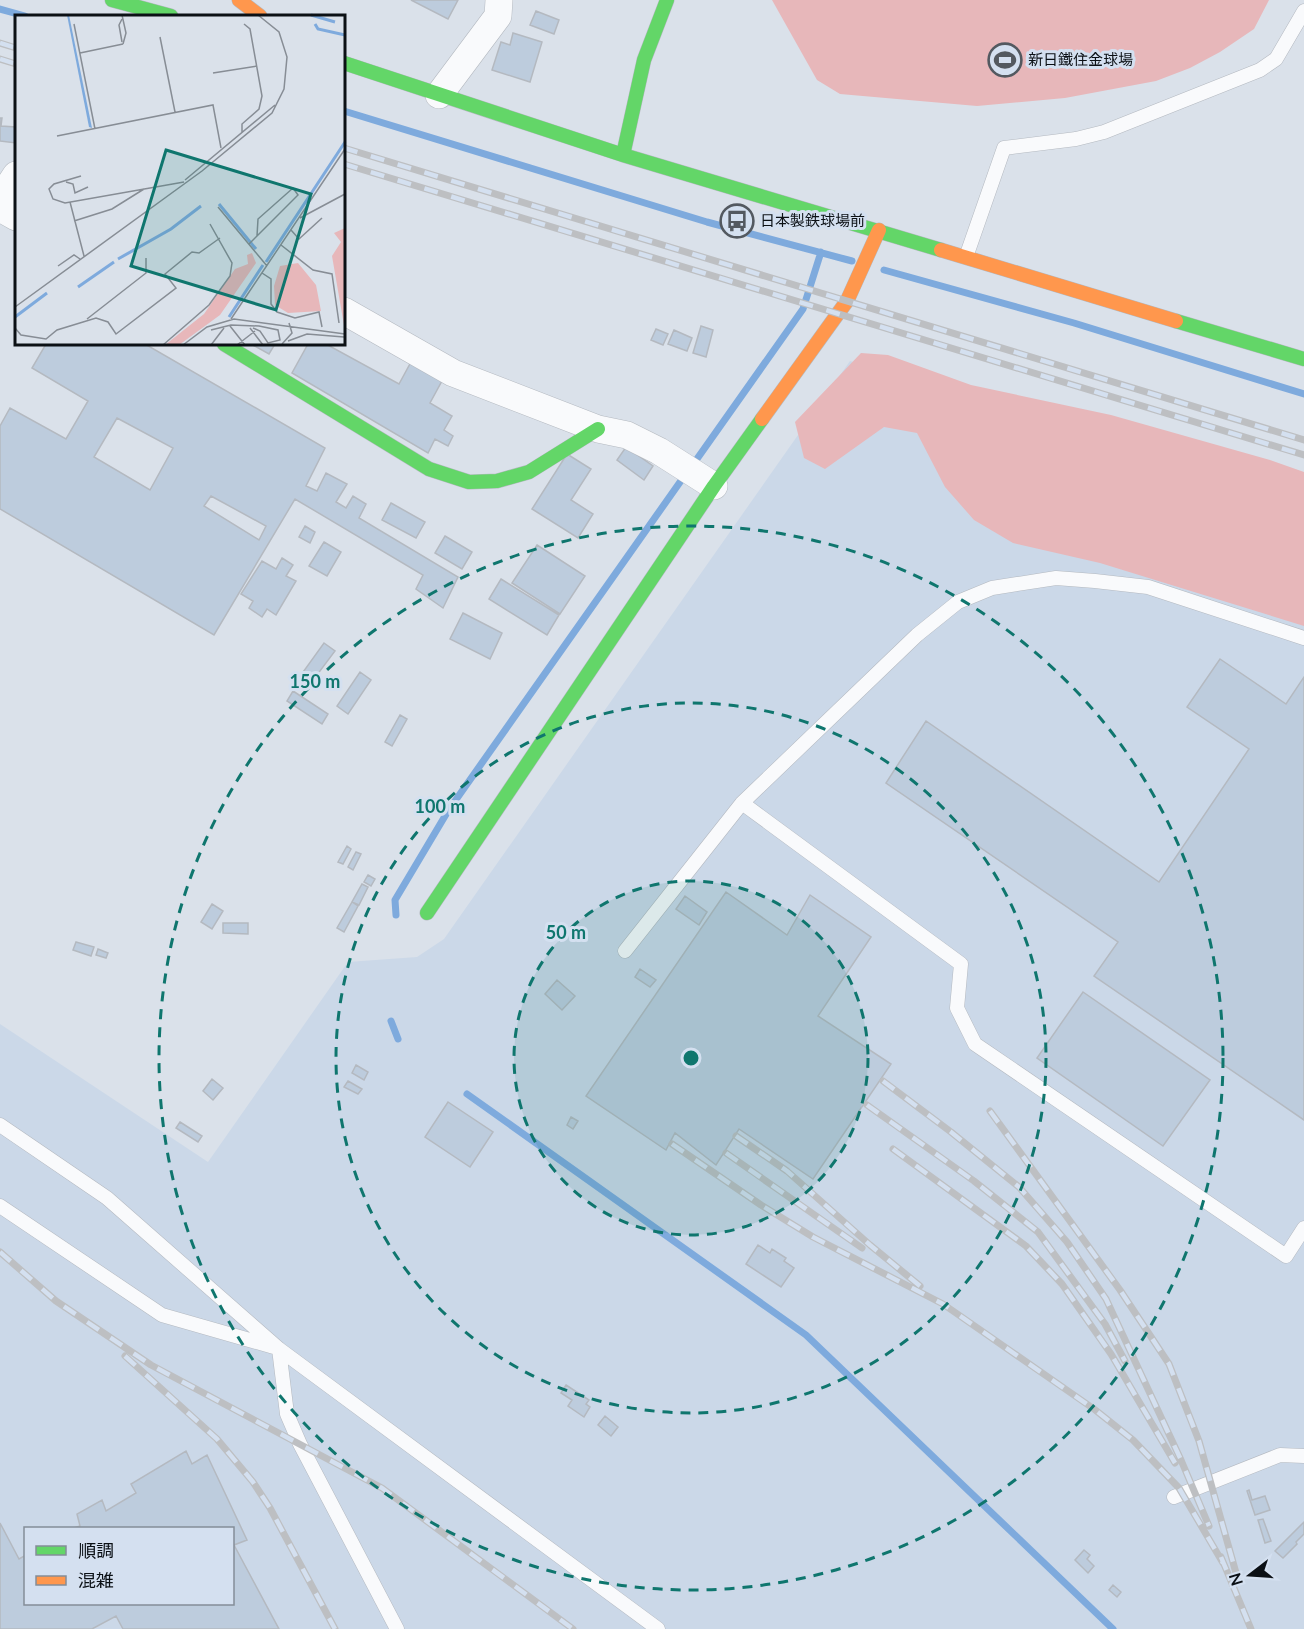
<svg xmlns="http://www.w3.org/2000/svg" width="1304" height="1629" font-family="Lato,'Noto Sans JP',sans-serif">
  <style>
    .built { fill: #cbd8e8; fill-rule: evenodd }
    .green { fill: #e7b7ba }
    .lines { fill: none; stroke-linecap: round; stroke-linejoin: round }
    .stream { stroke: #7eaadd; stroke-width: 7 }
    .building { fill: #bdccdd; stroke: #b4b9c0; stroke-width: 1.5; fill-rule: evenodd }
    .lane-casing { stroke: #b4b9c0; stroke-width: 15 }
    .street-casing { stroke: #b4b9c0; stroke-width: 28 }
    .fast-casing { stroke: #b4b9c0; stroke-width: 15 }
    .slow-casing { stroke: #b4b9c0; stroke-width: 15 }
    .lane { stroke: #f9fafc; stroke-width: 14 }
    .street { stroke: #f9fafc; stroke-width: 27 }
    .fast { stroke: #63d668; stroke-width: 14 }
    .slow { stroke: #ff974d; stroke-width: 14 }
    .rail-casing { stroke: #bdbfc2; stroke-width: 7 }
    .rail { stroke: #d4e0f0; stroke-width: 4.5; stroke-dasharray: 14; stroke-linecap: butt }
    .ring { fill: none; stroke: #0f766e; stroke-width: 3; stroke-dasharray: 10 8 }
    .labels { text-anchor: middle; stroke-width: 6; stroke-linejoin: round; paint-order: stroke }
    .poi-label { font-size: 15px; fill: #0b1015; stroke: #d4e0f0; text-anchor: start }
    .inset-river { fill: none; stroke: #7eaadd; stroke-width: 3 }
    .inset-road { fill: none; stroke: #878d95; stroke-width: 1.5 }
    .view { fill: #0f766e; fill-opacity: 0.15; stroke: #0f766e; stroke-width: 3 }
    .inset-edge { fill: none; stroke: #0b1015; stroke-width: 3 }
    .centre { fill: #0f766e; stroke: #d4e0f0; stroke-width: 3 }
    .ring-label { font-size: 18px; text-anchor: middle; font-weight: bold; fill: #0f766e; stroke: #d4e0f0; stroke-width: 6; stroke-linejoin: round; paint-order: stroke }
  </style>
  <rect width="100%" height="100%" fill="#dae1ea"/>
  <path class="built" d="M850,361l454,139v1129h-1304v-605l208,138 140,-200 69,-5 27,-18zM26,1528h206v76h-206z"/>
  <path class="green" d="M772,0h497l-15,29 -34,23 -30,16 -34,13 -91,17 -88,8 -137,-12 -23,-14z
    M861,353l27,2 83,30 140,30 159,45 34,12v154l-204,-63 -87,-20 -39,-23 -29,-33 -28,-54 -33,-6 -59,42 -21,-11 -9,-36z"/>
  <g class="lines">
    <path class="stream" d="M0,9l25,7
      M344,111l363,111 145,39
      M884,270l190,53 230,71
      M692,466l111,-157 18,-57
      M396,915l-1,-15 53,-89 237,-336
      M391,1021l7,18
      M467,1094l339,241 307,294"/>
  </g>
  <path class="building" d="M411,0h47l-10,19z
    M536,11l23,9 -5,14 -24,-9z
    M513,33l29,9 -12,40 -38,-12 9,-28 9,3z
    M0,118h2l-1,8 15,1v16l-16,-2z
    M701,326l12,4 -7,27 -13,-4z
    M656,329l12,5 -5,11 -12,-5z
    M674,330l18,8 -5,13 -19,-7z
    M46,344h99l180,104 -19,38 11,5 9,-18 21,11 -11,18 10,6 7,-12 13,8 -7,14 99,59 -15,31 -27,-19 7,-14 -128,-76 -81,136 -214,-126v-83l10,-18 56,31 22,-38 -56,-33zM117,418l56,30 -23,42 -56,-33zM211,496l55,30 -7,14 -55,-34z
    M251,344h24l-6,10z
    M308,344h18l73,40 12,-22 32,17 -13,24 22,13 -8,14 9,6 -5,10 -13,-7 -7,14 -136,-80z
    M626,447l27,19 -9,14 -27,-20z
    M567,454l24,15 -20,31 22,14 -15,24 -46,-29z
    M391,503l34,19 -9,16 -34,-18z
    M305,526l10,6 -5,11 -11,-6z
    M445,536l27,16 -10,17 -27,-16z
    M324,542l17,10 -14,24 -18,-10z
    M537,545l48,31 -25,38 -48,-31z
    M282,558l11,7 -7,11 10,5 -20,34 -9,-6 -5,8 -13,-9 4,-7 -12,-7 21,-33 14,8z
    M501,579l58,36 -12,20 -58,-36z
    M463,613l39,20 -12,26 -40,-20z
    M324,643l11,8 -27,36 -10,-8z
    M1220,659l66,45 18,-27v443l-210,-144 24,-34 -232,-159 40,-62 233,161 90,-133 -62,-42z
    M360,672l11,8 -23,34 -11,-8z
    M293,691l35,23 -6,10 -35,-23z
    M400,715l7,4 -15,27 -7,-4z
    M347,846l4,3 -8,15 -5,-2z
    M356,852l5,2 -8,16 -5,-3z
    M368,875l7,4 -4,7 -7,-4z
    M362,884l6,3 -9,18 -7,-3z
    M726,892l61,43 23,-40 61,42 -53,79 73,48 -78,115 -74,-50 -23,36 -41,-32 -9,17 -80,-54z
    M685,896l22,16 -8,13 -23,-16z
    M352,902l6,4 -14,26 -7,-4z
    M212,904l11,7 -11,18 -11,-7z
    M223,923h25v11l-25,-1z
    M76,942l18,5 -3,9 -18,-6z
    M98,949l10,4 -2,5 -10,-3z
    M640,969l16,11 -6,7 -15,-10z
    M557,980l18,16 -13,14 -17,-16z
    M1083,992l127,88 -47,66 -126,-88z
    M356,1065l12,7 -4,8 -12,-7z
    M212,1079l11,9 -10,12 -10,-9z
    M348,1081l14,8 -4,5 -14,-7z
    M448,1102l45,30 -23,35 -45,-30z
    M571,1117l7,4 -5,8 -6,-4z
    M180,1122l22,14 -4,6 -22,-14z
    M758,1245l12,8 2,-4 14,9 -2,3 10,7 -13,19 -35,-23z
    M566,1385l23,15 -3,4 4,3 -6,10 -16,-11 4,-6 -11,-7z
    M605,1416l13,11 -7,9 -13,-11z
    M186,1451l6,13 15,-9 40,85 -13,5 45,84h-156l-7,-13 -24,13h-92v-106l19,36 7,-4v49h206v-76h-158l6,-2 -3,-12 25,-14 4,11 30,-18 -5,-9z
    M1249,1490l3,10 13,-4 5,14 -15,5 -8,-24z
    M1263,1519l8,22 -6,2 -7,-23z
    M1304,1522v12l-8,8 1,2 -14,14 -8,-7z
    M1084,1550l6,5 -3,4 7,7 -6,7 -13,-13z
    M1113,1585l8,7 -4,5 -8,-7z"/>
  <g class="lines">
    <defs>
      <path id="lane" d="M966,257l38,-109 72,-9 28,-7 156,-62 16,-11 28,-48
        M742,803l219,161 -4,44 18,36 311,212 18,-28
        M625,951l117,-148 175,-168 41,-33 34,-14 64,-10 39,3 53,6 156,51
        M0,1125l107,73 172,151 379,280
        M0,1206l162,109 112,32
        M279,1349l8,65 13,30 97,185
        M1174,1497l106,-42 24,1"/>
      <path id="street" d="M439,95l59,-79 1,-16
        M0,199l16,-24
        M0,208l16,9
        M344,311l109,62 145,56 29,6 32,16 55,35"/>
      <path id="fast" d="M112,0l59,16
        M344,63l279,92 318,95
        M623,155l21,-95 23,-60
        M1176,321l128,38
        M224,344l205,125 40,13 28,-1 32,-9 69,-43
        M427,913l287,-427 48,-67"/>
      <path id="slow" d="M239,0l21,16
        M941,250l235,71
        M762,419l85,-118 32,-71"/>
    </defs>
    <use href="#lane" class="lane-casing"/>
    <use href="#street" class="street-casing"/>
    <use href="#fast" class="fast-casing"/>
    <use href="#slow" class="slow-casing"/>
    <use href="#lane" class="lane"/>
    <use href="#street" class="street"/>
    <use href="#fast" class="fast"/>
    <use href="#slow" class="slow"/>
    <defs>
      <path id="rail" d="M0,43l16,5
        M0,59l16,5
        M344,148l960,292
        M344,164l960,291
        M883,1081l68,51 68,55 48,55 39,57 75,161 28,66
        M867,1105l107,76 64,51 67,92 20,37
        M990,1111l130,179 49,74 30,77 39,139
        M736,1136l51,35 83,74 50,41
        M672,1144l89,61 52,32 130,67 151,105 39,31 46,48 44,75
        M893,1149l133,97 36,38 49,70 64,109
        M726,1153l136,95
        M0,1252l56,49 95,64 231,123 191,141
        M125,1356l92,83 36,43 17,26 65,121
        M1221,1557l30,72"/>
    </defs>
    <use href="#rail" class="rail-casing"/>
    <use href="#rail" class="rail"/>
  </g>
  <circle cx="691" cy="1058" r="177" fill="#0f766e" fill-opacity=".12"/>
  <g class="ring">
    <circle cx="691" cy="1058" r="177"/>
    <circle cx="691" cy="1058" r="355"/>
    <circle cx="691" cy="1058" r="532"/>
  </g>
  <defs>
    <symbol id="stadium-ring" viewBox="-11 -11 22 22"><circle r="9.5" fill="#d4e0f0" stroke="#535960" stroke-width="1.5"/><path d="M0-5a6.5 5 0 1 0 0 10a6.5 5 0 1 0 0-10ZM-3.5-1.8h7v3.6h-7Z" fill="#535960"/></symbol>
    <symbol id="bus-ring" viewBox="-11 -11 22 22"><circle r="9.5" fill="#d4e0f0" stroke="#535960" stroke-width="1.5"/><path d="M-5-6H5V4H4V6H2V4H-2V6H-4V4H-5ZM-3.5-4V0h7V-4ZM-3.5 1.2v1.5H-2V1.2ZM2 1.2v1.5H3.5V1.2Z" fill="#535960"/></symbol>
  </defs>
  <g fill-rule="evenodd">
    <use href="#stadium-ring" x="986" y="41" width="38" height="38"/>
    <use href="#bus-ring" x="718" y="202" width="38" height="38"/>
  </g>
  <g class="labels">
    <g class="poi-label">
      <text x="1028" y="65">新日鐵住金球場</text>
      <text x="760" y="226">日本製鉄球場前</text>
    </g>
  </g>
  <g transform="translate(15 15)">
    <rect width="330" height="330" fill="#dae1ea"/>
    <path d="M330,213v103l-13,-75 9,-14 -7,-9zM237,238l4,10 -36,52 -41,30h-14l39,-31 31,-45 13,-5 -1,-9zM283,248l18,22 5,26 -33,2 -13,-8 -1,-19 6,-20z" fill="#e7b7ba"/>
    <path d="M52,0h2l23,113 -3,-1z" fill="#7eaadd"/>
    <path class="inset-river" d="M296,0l24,7M300,9l3,5 27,6M204,189l37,45M103,244l53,-30 30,-23M251,247l79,-120M63,272l36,-25M0,302l32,-24M214,302l34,-52"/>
    <path class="inset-road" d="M107,0l4,18 -3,11M107,4l-3,6 3,17M59,9l21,105M145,22l15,75M65,38l43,-9M198,58l44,-7M227,117v-8l17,-15 3,-13 -12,-67 -6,-5M42,121l156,-31 8,43M66,161l-27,8 -5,5 4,10 12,4 119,-21M170,165l90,-75M51,167l7,2 2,9 13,-6M55,187l14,54M203,192l49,59M285,203l45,-24M59,206l38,-12 32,-20M276,215l8,9 23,-21M234,229l8,-8 1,-17 35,-31 5,7 -41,41M266,230l32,25 19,4 7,49M43,251l16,-11 6,4M247,258l9,6v25l6,8 18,6 24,-6 3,15M0,292l187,-136 70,-58 12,-24 3,-32 -8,-25 -21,-17M72,304l59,-46v-15M216,304l114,-170M215,311l15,19M0,313l6,7 25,4 11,-9 39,-12 12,4 8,12 60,-46 -11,-14 27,-22 7,1 21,-15M235,313l13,17M196,315l20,-5 28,1 19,4 2,10 -12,3 -8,-12 -7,-3M273,326l19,-7 37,3M267,329l10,-11 -3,-10M148,330l46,-40 21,-29 2,-13 -22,-39M168,330l24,-18 27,-8 111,15M196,330l13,-17M222,330l18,-14"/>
    <path class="view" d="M151,135l145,44 -35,116 -145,-44z"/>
    <rect width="330" height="330" class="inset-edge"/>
  </g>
  <circle cx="691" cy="1058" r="9" class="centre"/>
  <g class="ring-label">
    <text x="315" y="688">150 m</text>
    <text x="440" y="813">100 m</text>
    <text x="566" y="939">50 m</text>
  </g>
  <rect x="24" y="1527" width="210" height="78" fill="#d4e0f0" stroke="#848d98" stroke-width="1.5"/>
  <rect x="36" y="1546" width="30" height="9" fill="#63d668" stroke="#848d98" stroke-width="1.5"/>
  <text x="78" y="1557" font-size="18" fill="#0b1015">順調</text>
  <rect x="36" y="1576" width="30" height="9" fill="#ff974d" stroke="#848d98" stroke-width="1.5"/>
  <text x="78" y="1587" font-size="18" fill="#0b1015">混雑</text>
  <g transform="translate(1250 1575) rotate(253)" stroke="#d4e0f0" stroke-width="4.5" paint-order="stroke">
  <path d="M0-4.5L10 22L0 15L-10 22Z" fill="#0b1015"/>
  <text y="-9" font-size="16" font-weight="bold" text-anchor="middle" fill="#0b1015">N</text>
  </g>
</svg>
